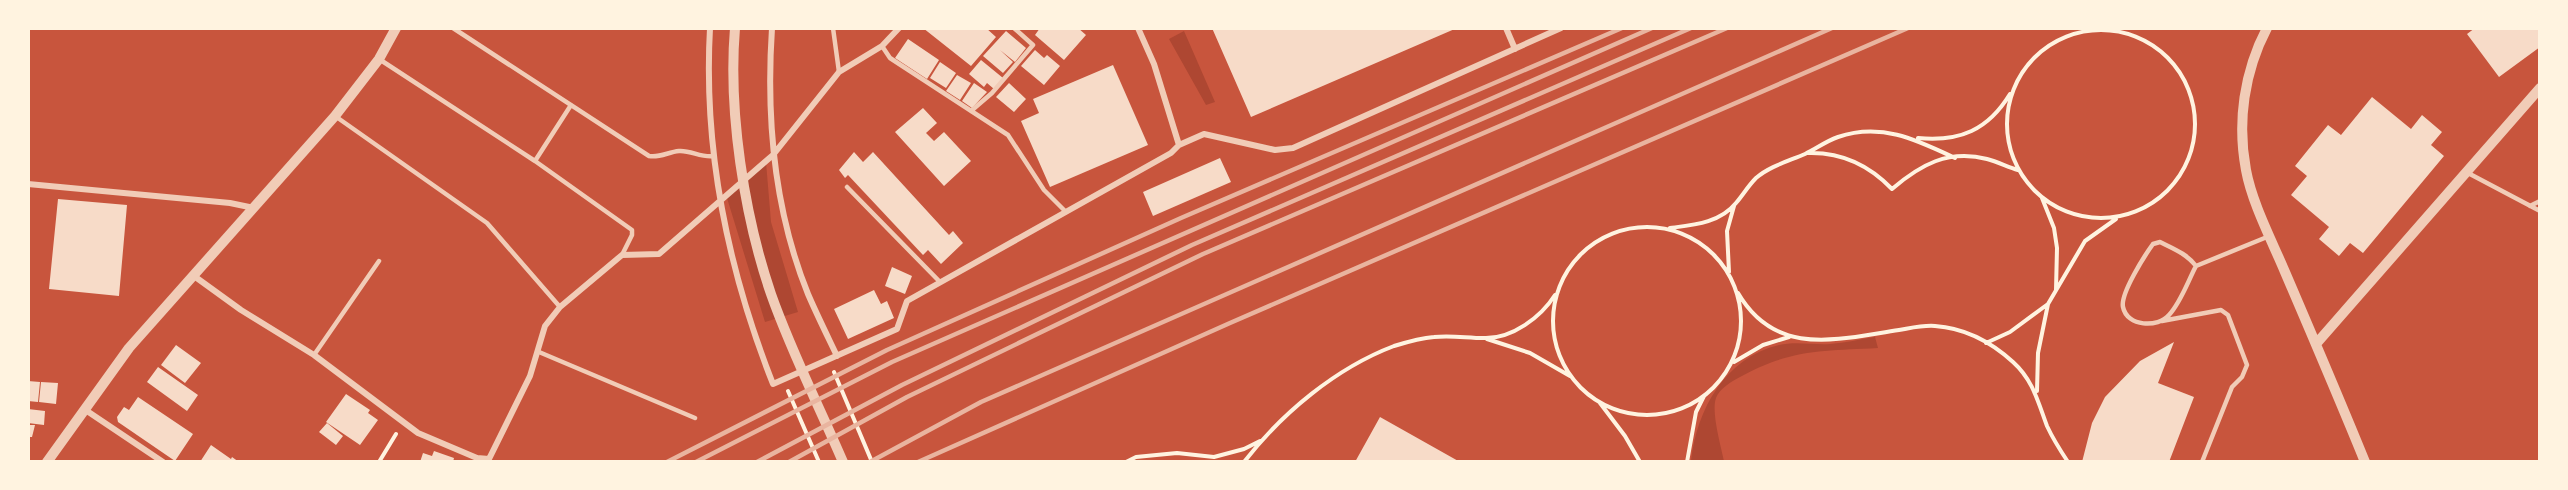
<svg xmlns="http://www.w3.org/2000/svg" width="2568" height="490" font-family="Commissioner,sans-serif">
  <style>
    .green { fill: #ae4732 }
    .building { fill: #f7dbc8 }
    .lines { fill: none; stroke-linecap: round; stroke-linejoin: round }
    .path { stroke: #fff3e0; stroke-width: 4 }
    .service { stroke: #f1ccb7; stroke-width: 4.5 }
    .minor { stroke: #f1ccb7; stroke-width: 6 }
    .tertiary { stroke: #f1ccb7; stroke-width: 10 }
    .rail { stroke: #e9b49f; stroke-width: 4.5 }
  </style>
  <rect width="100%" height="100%" fill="#c8553d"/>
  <path class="green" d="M1184,31l31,71 -9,3 -37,-66z
    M766,162l5,60 27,90 -33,10 -38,-124z
    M1875,337l3,11c-55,3 -88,1 -138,29 -8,4 -21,12 -24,21 -5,14 5,48 8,63h-33c6,-52 34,-103 88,-116 16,-4 34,0 51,-1 15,-1 30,-5 45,-7z"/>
  <path class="building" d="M923,28h63l10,9 -25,29z
    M1040,28h38l8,7 -22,25 -29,-25z
    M1212,28h245l-206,89z
    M2475,28h65v19l-41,30 -32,-43z
    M1006,31l20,17 -11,14 -15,-12 13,12 -10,11 -20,-17z
    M908,39l31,21 -12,19 -32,-21z
    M1035,50l9,8 3,-3 13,11 -16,19 -23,-19z
    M981,60l22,18 -9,11 -7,-6 -3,4 -15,-13z
    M940,62l16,11 -10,15 -16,-10z
    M1113,65l35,80 -98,42 -29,-66 18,-8 -6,-14z
    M957,75l14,8 -11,17 -14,-9z
    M974,83l13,9 -15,16 -10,-7z
    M1009,83l17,16 -12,13 -18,-15z
    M2372,97l39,32 11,-14 20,17 -11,13 13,11 -81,97 -13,-10 -11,13 -20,-17 10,-12 -38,-32 16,-19 -12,-10 33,-41 13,10z
    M923,108l14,15 -11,10 8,8 10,-9 27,29 -27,25 -49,-54z
    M854,152l9,10 10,-10 76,83 4,-4 10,12 -22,21 -13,-14 -5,5 -75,-80 -3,3 -6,-8z
    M1220,158l11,24 -78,34 -10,-24z
    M58,199l69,6 -8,91 -70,-7z
    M892,267l20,9 -7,18 -20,-8z
    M874,290l7,14 6,-3 7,17 -46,21 -14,-30z
    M2174,342l-16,41 36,14 -25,65h-87l10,-39 13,-26 35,-36z
    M176,345l25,18 -16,20 -24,-18z
    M158,367l40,28 -11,16 -40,-29z
    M28,381l12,1 -2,20 -10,-1z
    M41,382l17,1 -2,21 -17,-2z
    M346,394l24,16 -2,3 10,7 -18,25 -34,-23z
    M138,397l55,37 -18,27 -57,-39 -1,-5 7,-10 5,3z
    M28,409l17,2 -1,14 -16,-2z
    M1380,417l80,45h-105z
    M327,423l16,13 -7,9 -17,-13z
    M28,425h7l-3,12h-4z
    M211,445l20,14 1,-2 7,5h-39z
    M434,451l20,7 -1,4h-33l3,-9 9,3z"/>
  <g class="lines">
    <path class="path" d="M2007 124a94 94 0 1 1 188 0a94 94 0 1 1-188 0Z
      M1918,138c42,4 70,-8 92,-44
      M1808,153c33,-1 61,12 84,36 28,-24 56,-40 95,-30 11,3 21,8 31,11
      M2042,198l12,30 3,20 -1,42
      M1553 321a94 94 0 1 1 188 0a94 94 0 1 1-188 0Z
      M1670,228c23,-3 50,-5 66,-25 7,-8 12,-17 20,-25 14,-12 33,-17 49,-24 11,-5 21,-13 33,-17 43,-15 79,3 117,21
      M1729,272l-2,-41 7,-25
      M1738,293c38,65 100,46 161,37 12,-2 24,-5 36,-4 30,2 56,16 78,36 20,18 25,40 34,64 6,13 13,24 21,36
      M1487,339l43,14 40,23
      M1986,343l24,-11 38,-28
      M1734,362l29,-17 26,-8
      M834,372l38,90
      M788,391l31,71
      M2037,391l1,-38 10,-49 37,-63 31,-22
      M1600,403l25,33 15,26
      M379,462l17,-28
      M1126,462l10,-5 41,-4 37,4 30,-8 16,-8
      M1244,462c38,-49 92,-94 150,-116 13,-4 27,-8 40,-9 17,-2 33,1 50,1 28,1 57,-21 71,-43
      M1687,462l9,-50 8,-16"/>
    <path class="service" d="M453,28l196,128c11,2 19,-4 30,-5 12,-1 22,7 35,5
      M833,28l6,44
      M882,46l8,12 118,77 36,55 22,22
      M379,59l156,102 97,69v5l-10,20
      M971,111l21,-18 41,-48 -19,-17
      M335,116l152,107 73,84
      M535,161l36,-56
      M2468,173l72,38
      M847,187l93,95
      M2530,206l10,-5
      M2196,266c-8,15 -15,36 -27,49 -11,13 -42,12 -46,-8 -3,-13 22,-52 30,-63l7,-2c14,7 27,12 36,24l71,-29
      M2162,321l59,-11 7,5 19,50 -5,12 -10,10 -30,75
      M539,352l156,66
      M314,355l65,-94"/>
    <path class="minor" d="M710,28c-7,124 18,242 63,356l124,-55 10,-28 264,-148 8,-8
      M772,28c-6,90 2,182 36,266 9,21 19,41 29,62
      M1138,28l16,36 25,81 25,-11 71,16 18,-2 268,-120
      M1506,28l9,21
      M28,184l202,19 24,5
      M194,276l47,34 73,45 104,78 59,25 12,1 41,-83 15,-50 15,-19 62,-52 37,-1 114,-99 66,-83 43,-26 17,-18
      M84,409l79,53"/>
    <path class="tertiary" d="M735,28c-7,83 9,187 36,266 20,57 48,112 72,168
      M2267,28c-23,44 -30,94 -21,142 6,33 26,71 39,102 27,63 54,126 80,190
      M2316,344l224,-256
      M47,462l82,-114 206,-232 44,-57 17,-31"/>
    <path class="rail" d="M667,462l220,-112 294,-132 441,-190
      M696,462l196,-100 760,-334
      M757,462l145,-77 290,-140 499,-217
      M789,462l118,-65 296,-143 524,-226
      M870,462l111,-60 851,-374
      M918,462l312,-139 678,-295"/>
  </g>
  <rect width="2568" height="490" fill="none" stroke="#fff3e0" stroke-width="60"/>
</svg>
